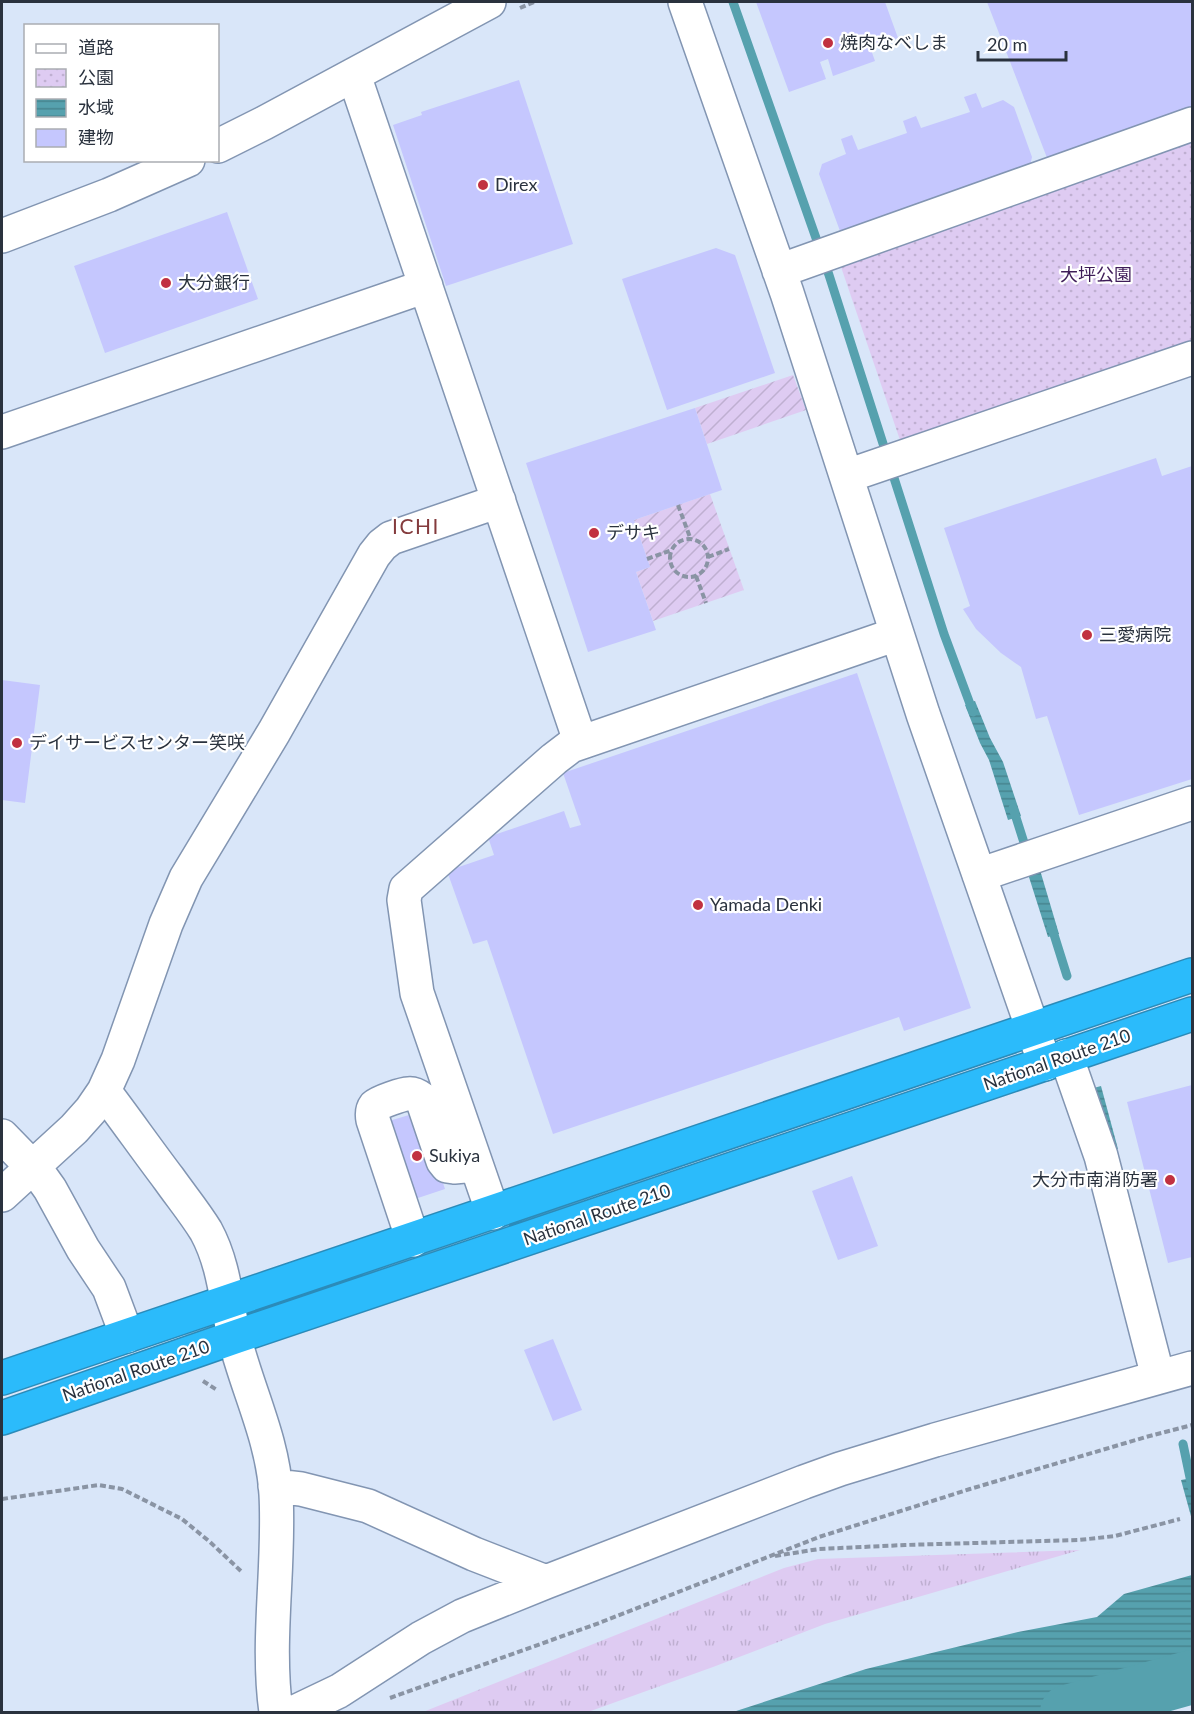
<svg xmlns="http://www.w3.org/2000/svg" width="1194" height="1714" font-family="Lato,'Noto Sans JP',sans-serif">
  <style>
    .grass { fill: url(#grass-tufts) }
    .park { fill: url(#park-dots) }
    .garden { fill: url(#garden-furrows) }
    .water { fill: url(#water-rules) }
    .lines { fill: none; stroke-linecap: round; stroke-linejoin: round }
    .stream { stroke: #56a1ae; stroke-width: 9 }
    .river { stroke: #56a1ae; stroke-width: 54 }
    .building { fill: #c5c7fe }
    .minor-casing { stroke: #8295b2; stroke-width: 36 }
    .highway-casing { stroke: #2b8bb9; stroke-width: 36 }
    .path { stroke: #8a94a4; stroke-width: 4; stroke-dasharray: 6 3; stroke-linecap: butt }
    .minor { stroke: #fff; stroke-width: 33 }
    .highway { stroke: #2bbbfb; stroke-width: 33 }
    .poi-dot { fill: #c13140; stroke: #fff; stroke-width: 2 }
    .labels { text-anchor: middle; stroke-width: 4.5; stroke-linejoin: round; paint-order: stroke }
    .poi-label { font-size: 18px; fill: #2a323e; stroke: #fff; text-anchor: start }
    .park-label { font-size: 18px; fill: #3e1c58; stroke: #fff }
    .street-label { font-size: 18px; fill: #2a323e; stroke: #fff }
    .quarter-label { font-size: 21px; letter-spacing: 1.5px; fill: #843b3d; stroke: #fff }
  </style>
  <defs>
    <pattern id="grass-tufts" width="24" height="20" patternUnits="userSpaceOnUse" patternTransform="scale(1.5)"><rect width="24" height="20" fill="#decbf2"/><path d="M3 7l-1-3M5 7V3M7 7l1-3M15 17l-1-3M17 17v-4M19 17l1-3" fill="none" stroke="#bfafd1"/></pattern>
    <pattern id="park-dots" width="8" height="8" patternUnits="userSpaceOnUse" patternTransform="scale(1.5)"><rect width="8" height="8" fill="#decbf2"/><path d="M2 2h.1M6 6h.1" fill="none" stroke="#bfafd1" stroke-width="1.8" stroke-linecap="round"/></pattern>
    <pattern id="garden-furrows" width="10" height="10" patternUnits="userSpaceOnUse" patternTransform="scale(1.5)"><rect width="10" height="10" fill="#decbf2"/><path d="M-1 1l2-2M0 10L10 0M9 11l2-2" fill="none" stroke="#bfafd1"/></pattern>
    <pattern id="water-rules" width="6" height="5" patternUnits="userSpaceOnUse" patternTransform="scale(1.5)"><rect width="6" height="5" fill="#56a1ae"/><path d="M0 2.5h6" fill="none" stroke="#47848f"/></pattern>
  </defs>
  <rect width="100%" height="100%" fill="#d9e6f9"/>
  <path class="grass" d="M1080,1550l-255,74 -112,43 -125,45h-165l361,-144 34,-9z"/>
  <path class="park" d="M1192,140v204l-291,99 -61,-179z"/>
  <path class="garden" d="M793,375l13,35 -99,34 -12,-36z
    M710,494l34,96 -91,31 -17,-49 14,-5 -16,-47z"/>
  <path class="water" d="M975,701l15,37 13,24 18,54 -13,4 -19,-60 -9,-17 -15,-38z
    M1040,870l19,64 -11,3 -20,-63z
    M1101,1086l17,63 -12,3 -16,-63z
    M1192,1478v42l-11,-40z
    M1192,1575v128l-40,9h-17l-8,-11 -29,9 -52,2h-313l133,-43 152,-37 79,-15 27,-23z"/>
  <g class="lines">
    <path class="stream" d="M733,2l96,273 115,359 29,78
      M1013,808l14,44
      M1051,925l16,51
      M1183,1444l9,43"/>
    <path class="river" d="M1067,1712l125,-35"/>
  </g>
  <path class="building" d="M756,2h129l13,36 -28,9 5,14 -42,15 -5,-17 -8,3 6,17 -37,13z
    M987,2h205v110l-143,51z
    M519,80l54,164 -127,42 -53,-161 29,-10 -1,-3z
    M976,93l6,15 21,-8 11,7 18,50 -3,13 -175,60 -14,1 -21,-57 3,-10 24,-10 -5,-15 11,-4 6,15 49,-17 -4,-12 13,-5 5,12 49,-16 -6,-15z
    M227,212l31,87 -153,54 -31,-87z
    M716,248l19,7 40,118 -108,37 -45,-131z
    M695,408l27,82 -88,30 16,47 -14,5 20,58 -68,22 -62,-189z
    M1156,458l6,18 30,-10v313l-113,36 -32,-99 -11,3 -15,-52 -20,-14 -25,-24 -13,-20 7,-3 -26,-78z
    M857,673l114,335 -67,23 -5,-14 -346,117 -66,-194 -14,4 -26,-73 47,-16 -6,-18 76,-26 6,17 11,-3 -18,-52z
    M2,680l38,5 -15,118 -23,-3z
    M1192,1085v172l-24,6 -41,-161z
    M409,1115l3,9 10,-4 23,69 -30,10 -26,-78z
    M852,1176l26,70 -40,14 -26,-69z
    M553,1339l29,71 -29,11 -29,-71z"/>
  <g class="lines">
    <defs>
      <path id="minor" d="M685,2l102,291 136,421 122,350
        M354,75l226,666
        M218,146l46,-23 225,-121
        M2,236l107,-41 79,-35
        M779,271l413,-147
        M2,432l424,-146
        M847,476l345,-118
        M979,875l213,-72
        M1066,1056l35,100 57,221
        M104,1091c22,29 43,59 65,88 12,17 26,34 37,52 18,33 20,69 28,105 13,53 39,103 42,158 4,73 -10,146 0,218
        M2,1136l38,39 10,14 33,60 26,39 18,48
        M2,1195l72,-66 17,-19 13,-19 14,-31 48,-136 20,-46 88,-146 100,-177 8,-10 9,-7 108,-37
        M493,1213l-76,-220 -13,-93 2,-11 148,-130 17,-13 326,-112
        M413,1240l-40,-120c-1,-5 -1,-10 2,-14 4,-4 28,-12 33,-12 5,-1 10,2 14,5l21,62 4,5 7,1 22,-2
        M275,1486l26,3 67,17 106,48 72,28
        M295,1712l44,-21 82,-53 41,-22 84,-34 258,-100 36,-13 95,-29 257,-72"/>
      <path id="highway" d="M2,1378l1190,-403
        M2,1418l233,-81 957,-323"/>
    </defs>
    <use href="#minor" class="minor-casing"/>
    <use href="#highway" class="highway-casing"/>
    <path class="path" d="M520,8l14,-6
      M678,505l13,35
      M670 558a19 19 0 1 1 38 0a19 19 0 1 1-38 0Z
      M708,557l21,-8
      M647,559l25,-9
      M696,576l10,27
      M203,1381l14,9
      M2,1499l97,-14 23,4 60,30 28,23 33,31
      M775,1556l44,-7 86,-4 174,-5 36,-4 65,-17
      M390,1698l209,-75 220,-86 151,-48 176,-52 46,-12"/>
    <use href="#minor" class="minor"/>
    <use href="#highway" class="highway"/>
  </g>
  <g class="poi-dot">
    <circle cx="828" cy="43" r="6"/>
    <circle cx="483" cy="185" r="6"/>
    <circle cx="166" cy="283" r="6"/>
    <circle cx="594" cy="533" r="6"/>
    <circle cx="1087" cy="635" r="6"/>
    <circle cx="17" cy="743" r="6"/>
    <circle cx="698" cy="905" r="6"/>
    <circle cx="417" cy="1156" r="6"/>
    <circle cx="1170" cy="1180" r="6"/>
  </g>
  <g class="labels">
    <g class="poi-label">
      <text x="840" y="49">焼肉なべしま</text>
      <text x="495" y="191">Direx</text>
      <text x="178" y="289">大分銀行</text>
      <text x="606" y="539">デサキ</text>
      <text x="1099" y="641">三愛病院</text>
      <text x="29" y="749">デイサービスセンター笑咲</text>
      <text x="710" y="911">Yamada Denki</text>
      <text x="429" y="1162">Sukiya</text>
      <text x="1158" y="1186" text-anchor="end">大分市南消防署</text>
    </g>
    <g class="park-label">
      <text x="1096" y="281">大坪公園</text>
    </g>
    <g class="street-label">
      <text transform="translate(1057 1060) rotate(-19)" y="6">National Route 210</text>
      <text transform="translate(597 1215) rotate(-19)" y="6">National Route 210</text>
      <text transform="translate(136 1371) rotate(-19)" y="6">National Route 210</text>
    </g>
    <g class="quarter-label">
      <text x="416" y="534">ICHI</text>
    </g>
  </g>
  <rect width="1194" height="1714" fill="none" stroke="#2a323e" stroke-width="6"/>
  <rect x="24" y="24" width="195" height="138" fill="#ffffff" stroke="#aaadb2" stroke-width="1.5"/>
  <rect x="36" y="44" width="30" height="9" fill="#ffffff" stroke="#aaadb2" stroke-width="1.5"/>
  <text x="78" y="54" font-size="18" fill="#2a323e">道路</text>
  <rect x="36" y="69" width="30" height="18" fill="url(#park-dots)" stroke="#aaadb2" stroke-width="1.5"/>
  <text x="78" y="84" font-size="18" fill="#2a323e">公園</text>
  <rect x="36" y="99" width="30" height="18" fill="url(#water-rules)" stroke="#aaadb2" stroke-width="1.5"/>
  <text x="78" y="114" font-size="18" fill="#2a323e">水域</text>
  <rect x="36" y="129" width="30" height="18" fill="#c5c7fe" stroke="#aaadb2" stroke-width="1.5"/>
  <text x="78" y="144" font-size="18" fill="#2a323e">建物</text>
  <path d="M978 51v9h88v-9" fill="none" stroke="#2a323e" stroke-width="3"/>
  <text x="987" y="51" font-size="18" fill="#2a323e" stroke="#ffffff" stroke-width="4.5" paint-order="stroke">20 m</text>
</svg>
